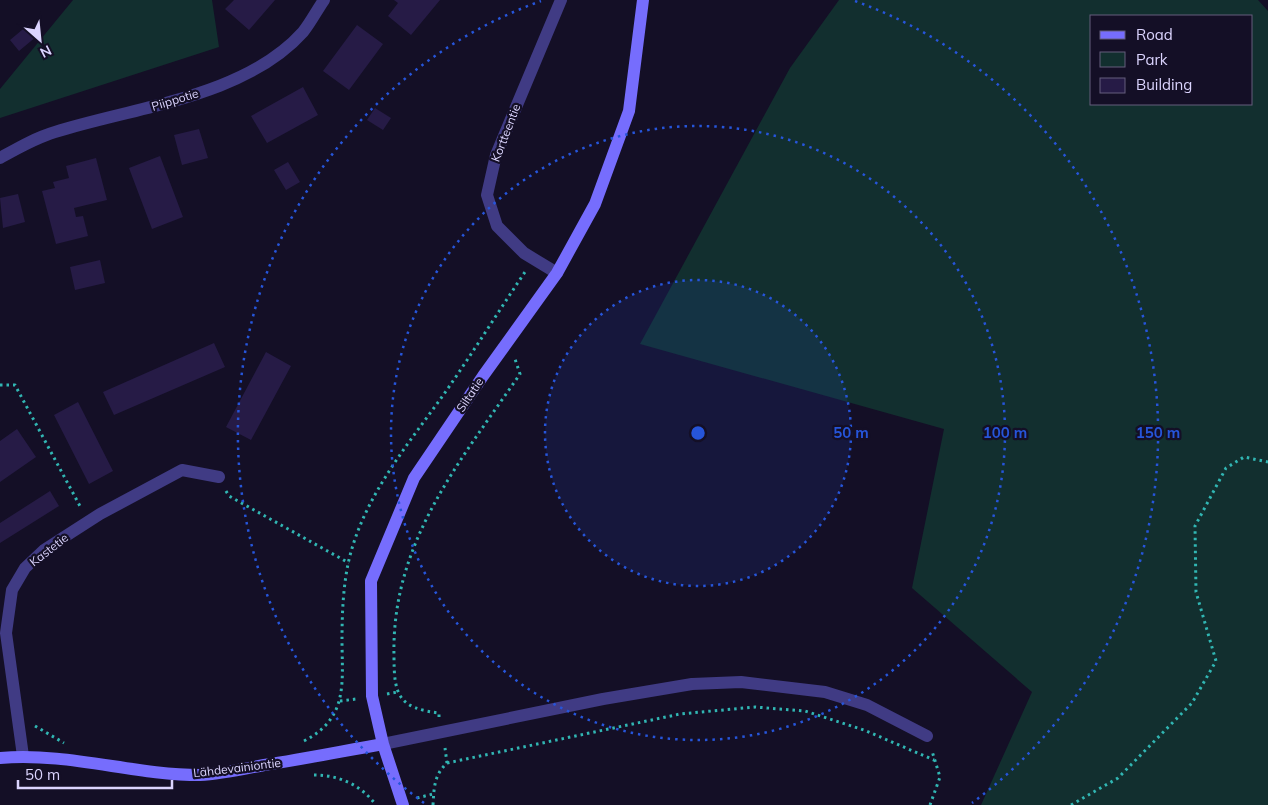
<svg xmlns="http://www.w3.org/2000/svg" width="1268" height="805" font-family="Mulish,sans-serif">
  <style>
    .green { fill: #122f2f; fill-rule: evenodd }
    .building { fill: #261b46 }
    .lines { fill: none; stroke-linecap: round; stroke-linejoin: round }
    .path { stroke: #31b6b3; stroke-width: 3; stroke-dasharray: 2.5 4; stroke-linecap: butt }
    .street { stroke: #403b84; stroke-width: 12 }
    .secondary { stroke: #766dfd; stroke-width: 12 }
    .ring { fill: none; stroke: #2655da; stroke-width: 2.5; stroke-dasharray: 2.5 5 }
    .labels { text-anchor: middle; stroke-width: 4.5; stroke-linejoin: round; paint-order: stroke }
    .street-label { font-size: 12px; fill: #dbd4fe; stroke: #140f26 }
    .centre { fill: #2655da; stroke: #140f26; stroke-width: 2.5 }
    .ring-label { font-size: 15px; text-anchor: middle; font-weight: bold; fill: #2655da; stroke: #140f26; stroke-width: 4.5; stroke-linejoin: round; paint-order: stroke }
  </style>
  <rect width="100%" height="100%" fill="#140f26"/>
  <path class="green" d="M73,0h139l7,47 -219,71v-29z
    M839,0h419l10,11v794h-287l51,-113 -120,-104 32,-159 -304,-85 150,-276zM1252,16v88h-160v-88z"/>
  <path class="building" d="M234,0h41l-26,30 -24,-21z
    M394,0h46l-29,35 -23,-19 10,-13z
    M28,25l9,11 -18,15 -9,-11z
    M357,25l26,19 -34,46 -26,-19z
    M303,87l15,28 -51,28 -16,-27z
    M375,108l16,10 -8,12 -16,-10z
    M199,129l9,29 -26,7 -8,-30z
    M160,156l23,61 -31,12 -23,-61z
    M96,158l11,42 -33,8 2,9 7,-1 5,20 -32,8 -14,-53 13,-3 -2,-6 16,-4 -3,-12z
    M288,162l12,20 -14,8 -12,-20z
    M18,194l7,28 -22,6 -3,-30z
    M100,260l5,23 -30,7 -5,-23z
    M214,343l11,24 -111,48 -11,-23z
    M266,352l25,14 -40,74 -25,-13z
    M78,402l35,69 -24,13 -35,-69z
    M17,429l19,28 -36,25v-41z
    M50,491l9,15 -59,37v-20z"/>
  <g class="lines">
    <path class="path" d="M0,385h15l66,123
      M226,491l3,5 120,67
      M387,694l11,-2
      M340,701l16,-2
      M439,717v-4c-40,-5 -45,-17 -45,-56 -3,-114 65,-194 126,-283l-5,-15
      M35,726l29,17
      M304,741c45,-23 38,-59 38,-101 0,-25 1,-51 6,-76 14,-65 58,-117 96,-170 28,-40 54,-82 81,-122
      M447,763l233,-49 75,-7 50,4 59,19 70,30
      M314,775c25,0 47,10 62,30
      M417,798l16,-4
      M433,805c1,-17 1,-30 14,-42l-2,-15
      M930,805l10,-28 -8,-26
      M1071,805l47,-27 74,-75 24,-42 -20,-69 -1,-66 31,-58 18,-11 24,5"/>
    <path class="street" d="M0,158c18,-10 35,-20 55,-26 79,-25 190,-35 248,-100 8,-10 14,-22 21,-32
      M557,273l-33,-20 -27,-27 -10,-31 9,-40 65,-155
      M383,744l220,-45 89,-15 49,-2 84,10 42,13 60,31
      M23,756l-17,-123 6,-43 13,-22 19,-18 56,-36 82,-44 37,7"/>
    <path class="secondary" d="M0,758c68,-6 133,17 200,17 21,-1 43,-6 64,-10 40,-6 79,-14 119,-21
      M403,805l-20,-61 -11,-48 -1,-115 43,-103 69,-102 74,-103 38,-69 34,-93 14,-111"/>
  </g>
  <circle cx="698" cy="433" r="153" fill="#2655da" fill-opacity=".12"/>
  <g class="ring">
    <circle cx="698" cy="433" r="153"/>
    <circle cx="698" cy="433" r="307"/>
    <path d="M424 803A460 460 0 0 1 541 1M855 1A460 460 0 0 1 972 803"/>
  </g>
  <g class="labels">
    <g class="street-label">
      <text transform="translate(175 100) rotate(-17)" y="4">Piippotie</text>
      <text transform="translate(506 133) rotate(-69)" y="4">Kortteentie</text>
      <text transform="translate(470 395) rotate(-56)" y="4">Siltatie</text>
      <text transform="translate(49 550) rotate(-38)" y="4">Kastetie</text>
      <text transform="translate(237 768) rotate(-7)" y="4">Lähdevainiontie</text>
    </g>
  </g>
  <circle cx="698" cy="433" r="8" class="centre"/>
  <g class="ring-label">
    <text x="851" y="438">50 m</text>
    <text x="1005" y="438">100 m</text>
    <text x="1158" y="438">150 m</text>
  </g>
  <rect x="1090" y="15" width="162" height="90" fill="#140f26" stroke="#645e7c"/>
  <rect x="1100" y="31" width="25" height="8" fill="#766dfd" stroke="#645e7c"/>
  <text x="1136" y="40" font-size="15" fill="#dbd4fe">Road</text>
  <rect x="1100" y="52" width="25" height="15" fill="#122f2f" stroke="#645e7c"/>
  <text x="1136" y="65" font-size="15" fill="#dbd4fe">Park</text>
  <rect x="1100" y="78" width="25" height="15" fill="#261b46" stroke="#645e7c"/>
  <text x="1136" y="90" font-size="15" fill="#dbd4fe">Building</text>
  <g transform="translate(40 40) rotate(153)" stroke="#140f26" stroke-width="4" paint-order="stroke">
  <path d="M0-4L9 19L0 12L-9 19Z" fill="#dbd4fe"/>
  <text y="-8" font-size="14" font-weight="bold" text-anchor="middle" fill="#dbd4fe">N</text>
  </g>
  <path d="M18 780v8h154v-8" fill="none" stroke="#dbd4fe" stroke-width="2.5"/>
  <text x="25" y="780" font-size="15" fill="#dbd4fe" stroke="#140f26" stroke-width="4" paint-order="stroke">50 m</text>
</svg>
